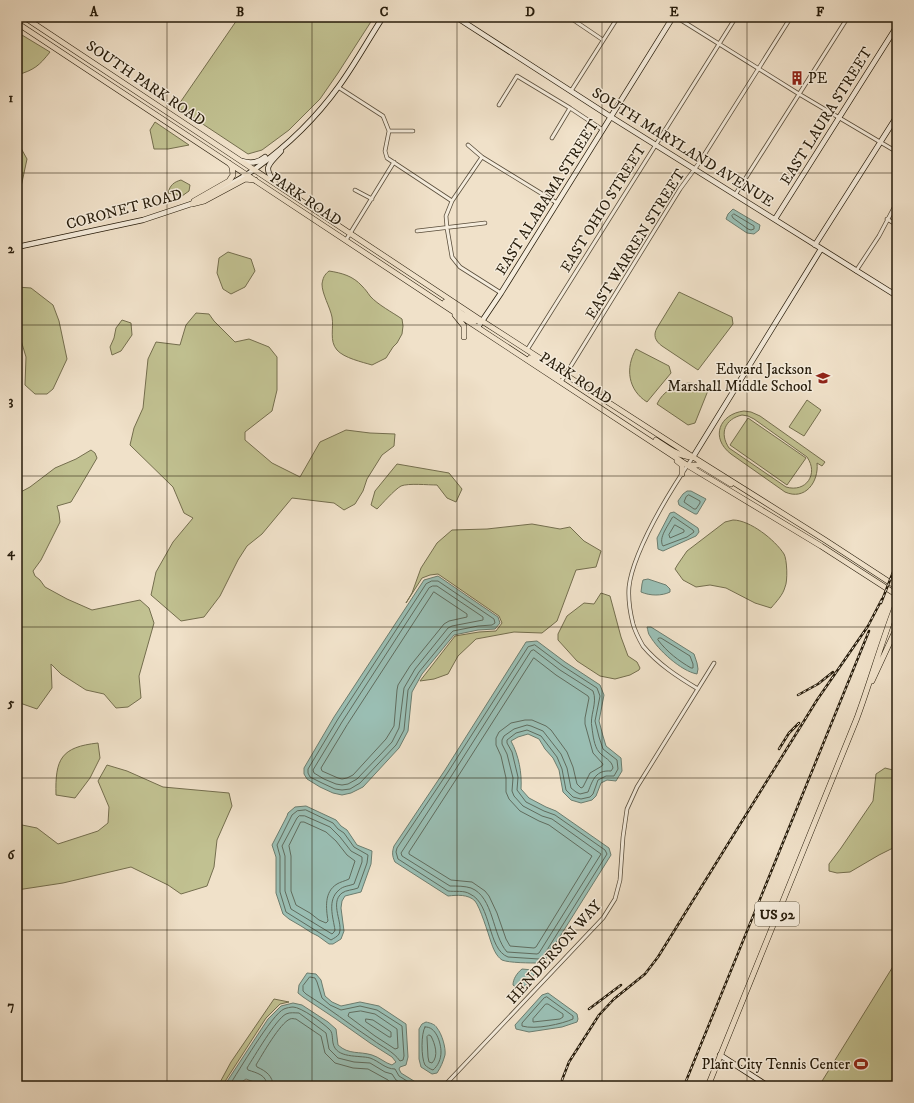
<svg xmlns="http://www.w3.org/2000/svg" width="914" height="1103" font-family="'IM FELL DW Pica',serif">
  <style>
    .green { fill: #c1c191; stroke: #746e4e; fill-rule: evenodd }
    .water { fill: #9abeb3; stroke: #6c7d6f }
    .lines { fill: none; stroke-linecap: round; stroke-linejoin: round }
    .shore { stroke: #606c5e; stroke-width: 1 }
    .street-casing { stroke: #584c3a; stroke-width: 4.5 }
    .secondary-casing { stroke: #261b0a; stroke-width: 6 }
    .primary-casing { stroke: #261b0a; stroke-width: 6 }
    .street { stroke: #f5ecdc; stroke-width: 3 }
    .secondary { stroke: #f5ecdc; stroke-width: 4.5 }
    .primary { stroke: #f0e1c9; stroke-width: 5 }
    .rail-casing { stroke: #261b0a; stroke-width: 2.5 }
    .rail { stroke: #f5ecdc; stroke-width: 1; stroke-dasharray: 3; stroke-linecap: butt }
    .grid { fill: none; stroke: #261b0a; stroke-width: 1; stroke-opacity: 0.55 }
    .labels { text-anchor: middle; stroke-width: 3; stroke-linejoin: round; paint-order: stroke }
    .shield { fill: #f5ecdc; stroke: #645a49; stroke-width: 1 }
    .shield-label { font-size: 14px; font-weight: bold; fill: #261b0a }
    .poi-label { font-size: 15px; fill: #261b0a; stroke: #f5ecdc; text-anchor: end }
    .street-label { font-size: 15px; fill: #261b0a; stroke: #f5ecdc }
    .neatline { fill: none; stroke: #261b0a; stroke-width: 1.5 }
    .grid-label { font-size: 13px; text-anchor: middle; font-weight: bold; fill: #261b0a }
  </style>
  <rect width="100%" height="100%" fill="#f0e1c9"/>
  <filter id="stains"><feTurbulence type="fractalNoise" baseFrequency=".005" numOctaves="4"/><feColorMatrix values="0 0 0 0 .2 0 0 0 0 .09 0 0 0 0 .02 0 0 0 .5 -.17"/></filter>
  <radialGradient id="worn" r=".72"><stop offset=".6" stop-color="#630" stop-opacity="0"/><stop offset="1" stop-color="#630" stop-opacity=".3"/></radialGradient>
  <path class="green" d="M239,17h135l-36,56 -18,26 -31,31 -27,20 -14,4 -71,-47z
    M17,32l33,20c-11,14 -16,18 -33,23z
    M155,122l34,23 -21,4h-14l-4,-19z
    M17,141l10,18 -6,28 -4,3z
    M181,180l9,5 -1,6 -7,5 -14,-3c2,-8 6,-11 13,-13z
    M228,252l23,7 4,12 -10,16 -14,7 -8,-5 -6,-16 2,-15z
    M329,271c13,2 24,5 33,15 3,3 6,7 8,10 8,9 22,16 32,23l1,7 -1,8 -5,9 -4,4 -7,11 -14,7c-10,-3 -28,-7 -35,-15 -8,-9 -3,-22 -5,-33 -2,-10 -10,-23 -10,-33 1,-6 2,-9 7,-13z
    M17,287l14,1 22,17 6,16 8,38 -14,30 -6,5h-12l-10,-9 1,-28 -9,-30z
    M679,292l53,25 1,7 -35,46 -36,-24c-7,-5 -9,-11 -5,-18z
    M196,313l13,1 5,7 21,21 14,-3 20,8 8,10v33l-5,21 -27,21v8l27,23 28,14 20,-35 26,-12 24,3 25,1 -1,12 -12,9 -15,24 -4,12 -8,13 -11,6 -10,-7 -42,-5 -30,36 -15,12 -9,14 -18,36 -16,21 -23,4 -30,-26 5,-23 17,-30 20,-24 -9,-5 -11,-26 -43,-42 4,-17 9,-20 5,-49 8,-17 24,3 6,-20z
    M122,320l9,3 1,12 -11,16 -9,4 -2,-8 4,-9 2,-10z
    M636,349l33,17 2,7 -24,29c-19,-12 -22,-34 -11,-53z
    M689,383l10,1 10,4 -14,35 -7,2 -31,-21c6,-13 18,-19 32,-21z
    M807,400l14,10 -17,26 -15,-9z
    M744,411l7,1 9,4 65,46 -3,4 -5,-3c2,19 -12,38 -32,29l-54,-38c-21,-16 -12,-40 13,-43zM742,415l6,1 6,3 53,38c12,17 -1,36 -21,30l-57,-39c-10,-15 -4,-29 13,-33z
    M748,418l58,40 -19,27 -57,-40z
    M91,450l4,3 2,5 -20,34 -6,10 -14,4 2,7 1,9 -19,38 -8,11 2,5 5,4 5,7 22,12 25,11 48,-10 9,8 5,15 -15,53 2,22 -13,9 -12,1 -12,-14 -18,-4 -25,-16 -10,-10 1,24 -15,21 -20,-7v-208l13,-7 25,-19 21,-9z
    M397,464l52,9 13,16 -6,13 -9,-4 -10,-13c-9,0 -29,-2 -36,1 -7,4 -19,18 -24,23l-6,-4 4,-14z
    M733,520c17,0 42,20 51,34 3,5 4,27 1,33 -2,8 -9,15 -14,21l-16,-5 -29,-15 -16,-3 -14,2 -13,-7 -8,-11 3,-5 9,-13 38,-29z
    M532,524l28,5 10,-2 14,14 17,10 -5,16 -20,3 -19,51 -15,12 -28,-1 -38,7 -18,17 -10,18 -14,5 -14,2 35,-45 24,-4 17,-1 6,-8 -3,-7 -61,-42 -8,1 -8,3 -16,25 6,-10 9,-25 16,-25 15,-13 35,-1z
    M601,593l9,3 11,41 7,19 9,6 3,6 -1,2 -9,5 -15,4 -15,-3 -23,-15 -19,-21v-6l9,-18 17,-13 10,1z
    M98,743l2,15 -10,20 -15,20 -19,-3c-1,-36 5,-48 42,-52z
    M107,765l20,6 36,16 66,6 3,13 -15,34 -3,27 -7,19 -26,8 -13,-9 -37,-18 -68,16 -46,7v-66l20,4 21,16 40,-13 10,-8 1,-16 -11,-26z
    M885,768l8,2 4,3v73l-18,9 -29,17 -13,1 -8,-2v-7l12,-16 32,-47 3,-27z
    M897,960v126h-78z
    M274,999l15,3 -9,2 -14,14 -44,68h-9h5l13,-24z"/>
  <path class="water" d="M733,209l27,16 -1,5 -5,4 -7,-1 -21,-14 2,-5z
    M687,491h4l15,8 -9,15h-2l-16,-9 -1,-4 5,-7z
    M674,512l24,16 1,4 -3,4 -33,15 -5,-2 -1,-11 13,-25z
    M438,576l60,41 2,6 -5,6 -17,1 -24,5 -32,39 -10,18 -4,39 -9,17 -36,39 -12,6 -9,2 -9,-2 -13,-6 -13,-8 -3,-5v-6l30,-51 90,-137z
    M648,579l18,6 4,4v3c-8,4 -20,4 -29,0l1,-8 1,-4z
    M647,627h4l43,27 3,9 1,6 -1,5c-16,-3 -39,-24 -47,-38 -2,-2 -2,-6 -3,-9z
    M537,641l28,21 35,23 4,10 -5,26 4,15 3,10 15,12 1,13 -6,10 -9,-1 -6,3 -5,13 -4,4 -11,3 -10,-3 -8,-8 -4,-22 -6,-12 -8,-9 -6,-10 -11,-5 -10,3 -7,4c8,15 11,32 10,48l8,9 17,9 10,4 53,37 2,7 -67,107 -5,1c-8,0 -30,0 -37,-3 -6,-4 -9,-12 -11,-18 -3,-9 -11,-35 -16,-41 -7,-7 -18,-6 -27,-5l-53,-34c-3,-6 -3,-10 -1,-16l51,-76 81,-128z
    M306,806l30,14 5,6 6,4 10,15 15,6 -1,13 -10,28 -16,4 -3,5 -1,7 3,23 -3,8 -8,5h-4l-11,-8 -6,-3 -11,-7 -12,-7 -6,-5 -7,-21v-36l-4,-12 15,-29 1,-3 7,-6z
    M522,969l11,1 2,3c-3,6 -10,15 -17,16l-5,-4c0,-6 4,-12 9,-16z
    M307,973l9,1 5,6 4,16 7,6 9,4 19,-4 19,4 27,18 2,33 -2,8 -6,2 -1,2 2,4 21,13h-161l-7,-4 -8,-3 -6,4 2,3h-18l44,-67 13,-13 12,-3 9,2 26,17 8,7 2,16c11,10 21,6 34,10 7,2 13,8 20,10l4,-3 -4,-5 -22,-14 -34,-24 -33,-22 -5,-4 1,-8z
    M548,993l29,21 1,5 -1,3 -15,5 -33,5 -13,-3 -1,-4 27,-30z
    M426,1022c4,1 9,2 11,6 5,6 9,20 8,27 -2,7 -4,12 -8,18l-5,1 -11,-7 -2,-8v-30l3,-5z"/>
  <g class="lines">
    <path class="shore" d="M734,214l20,12v3l-3,1 -3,-1 -15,-11 -1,-2z
      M689,495l11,6v2l-4,6h-2l-10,-7 2,-5z
      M674,517l19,13 1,2 -7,5 -24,9c-5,-8 5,-20 9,-28z
      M675,525l9,5v2l-14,6 -1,-3z
      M432,581h6l56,38 1,4 -3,2 -14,1 -25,5 -2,2 -32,39 -11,18 -4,40 -8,15 -36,38 -10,6 -8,1 -7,-1 -13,-6 -12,-6 -2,-4v-4l30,-50 88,-135z
      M433,586h4l46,31v3l-31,6 -4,2 -33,41 -11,19 -5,40 -7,14 -13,14 -22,23 -9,5 -6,1 -6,-1 -12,-5 -10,-6 -1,-3 29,-48 87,-134z
      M434,592l33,22v3l-18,4 -5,3 -34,42 -12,19 -1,5 -3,36 -8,13 -33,36 -6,3 -5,1 -4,-1 -16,-7 -1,-3 26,-43z
      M659,638h2l29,18 3,8v4h-2c-12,-7 -24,-16 -33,-28z
      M535,645l28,21 34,22 3,8 -5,25 4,16 4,12 14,11 1,9 -4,7h-8l-8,4 -5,14 -3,3 -9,2 -8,-2 -7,-7 -4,-21 -5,-12 -16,-21 -14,-6 -11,3 -9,7v3l5,9 6,25 -1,13 9,12 18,9 11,4 50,35 2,4 -65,104 -3,1 -31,-2c-21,-8 -16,-53 -38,-63 -6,-4 -15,-2 -22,-3l-50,-32 -2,-7 1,-4 51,-76 80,-125z
      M534,650l26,20 33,21c5,12 -4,25 -1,37 1,7 2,18 7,24 5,6 13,8 14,16l-2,3c-15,-1 -18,8 -23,21l-8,2 -4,-2 -5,-4 -4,-20 -6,-14 -18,-23 -12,-5 -4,-1 -13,4 -10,7 -2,4v4l5,10 6,24 -1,13 2,5 9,10 19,10 10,3 49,35 -62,99 -2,1 -30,-2c-15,-17 -13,-55 -36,-64 -6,-2 -14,-2 -21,-2l-48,-30 -1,-3 51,-78 79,-124z
      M534,658l22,17 32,21 1,2 -4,20v6l8,29 10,11 -1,2 -12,7 -7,14 -2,1 -4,-4 -4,-17 -6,-15 -16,-22 -5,-4 -14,-6h-7l-14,3 -12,9 -3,6v7l5,11 5,22v14l3,7 11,12 19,10 10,4 43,31 -56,91 -2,1 -24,-2 -4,-7 -9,-26 -8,-17 -4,-5 -13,-9 -21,-2 -42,-26v-2l48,-74z
      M306,810l27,13 5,6 6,4 10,14 14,8 -1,8 -9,25c-5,2 -12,2 -16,5 -13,10 2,31 -3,41 -2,3 -5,4 -8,6l-45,-28 -6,-20v-36l-3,-11 15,-30 5,-4z
      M305,816l25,11 10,10 11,14 11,6v5l-8,22c-5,2 -11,2 -15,6 -12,10 -6,27 -4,40l-1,2 -2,2 -41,-25 -6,-18v-35l-3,-10 15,-28 2,-2z
      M301,822h3l22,10 10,9 11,14 8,6 -6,18c-4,2 -9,3 -12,5 -13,8 -11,24 -9,37l-2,2 -7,-3 -9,-7 -14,-8 -5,-14v-35l-2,-10z
      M310,977l5,1 2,4 5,16 8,7 11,5 19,-4 17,4 25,16 2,30 -1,4 -3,1c-7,-10 -18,-14 -27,-21 -23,-15 -44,-32 -67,-46l-3,-3v-5z
      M547,997l26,19v3c-11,5 -38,11 -51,7v-3l22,-25z
      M546,1004h2l15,10v3l-3,2 -27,3v-3z
      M361,1011l14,3 22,15 1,19 -3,1 -20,-13 -27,-20 1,-3z
      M366,1019l7,1 18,12v5h-2l-23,-15z
      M425,1027c11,-1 16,16 16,25 0,7 -3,14 -8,18 -3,-1 -6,-3 -8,-5 -4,-7 -4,-32 0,-38z
      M429,1035l2,1c4,8 8,20 1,27l-3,-1 -1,-5 -1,-20z
      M229,1086c9,-14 43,-72 55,-77 2,-1 7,-2 9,-2 8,0 30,16 36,22 4,3 3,9 4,14 3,16 26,12 37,15 9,3 15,11 25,11l4,7 16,10
      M267,1086c0,-11 -10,-13 -19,-16l-1,-2c7,-11 29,-49 39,-54 4,-2 9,-1 13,-1l27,20 3,16 9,9 16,4 16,1 15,9 7,2 4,6 10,6
      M273,1086c0,-10 -7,-15 -16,-19l-1,-2c6,-10 24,-42 34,-46 3,-1 3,0 6,0l25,17 4,17 10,10 18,5 15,1 20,11 6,6"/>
    <defs>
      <path id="street" d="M569,17l34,23
        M676,17l123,77 98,58
        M338,87l45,29 6,15 -4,20 2,7 65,43
        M571,91l47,-74
        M499,105l18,-29 53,32 33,22
        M389,131h24
        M552,138l18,-30
        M468,145l14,12 75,46
        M482,157l-30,44 -6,15 1,12 5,29 8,10 41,26
        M355,190l17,9
        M735,195l113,-178
        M887,219l10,6
        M417,231l68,-8
        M346,240l48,-78
        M856,271l23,-35 18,-34
        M527,350l209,-333
        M561,382l119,-193 19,-26 92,-146
        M693,457c-21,31 -41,63 -55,98 -4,10 -8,22 -9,32 -1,13 1,25 4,37 2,7 6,15 10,22 15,18 35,31 55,43
        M444,1086l159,-168 12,-19 5,-19 3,-43 4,-28 10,-22 77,-124"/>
      <path id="secondary" d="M456,17l155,100 286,179
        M242,161c9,3 16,2 23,-4
        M275,183c-13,-17 -6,-18 6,-32
        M205,197c16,-8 35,-17 50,-28 32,-23 61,-51 84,-83 16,-22 29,-46 44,-69
        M775,219l122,-193
        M815,245l82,-129
        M17,247l126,-27 51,-17
        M478,327l23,-34 172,-276
        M693,457l128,-208
        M720,1055l48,31"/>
      <path id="primary" d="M24,17l458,304 211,136 132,83 72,47
        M17,23l434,287 236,155 134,81 76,49
        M194,201l35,-20 4,-6 -1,-8 -3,-4
        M192,204l12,-3 41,-22 10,1
        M445,302c10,6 26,21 37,19
        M455,315l9,11v11
        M530,358l30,18 6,-1
        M656,440c11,7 23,17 36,17
        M677,461l5,4v9
        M688,465h12l31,19
        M872,681l25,-54
        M708,1086l149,-368c14,-38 25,-78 40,-116"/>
    </defs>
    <use href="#street" class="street-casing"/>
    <use href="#secondary" class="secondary-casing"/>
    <use href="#primary" class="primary-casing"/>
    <use href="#street" class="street"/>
    <use href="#secondary" class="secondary"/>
    <use href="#primary" class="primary"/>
    <defs>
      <path id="rail" d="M881,603l16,-41
        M798,695l20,-11 15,-12
        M779,749l10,-16 10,-10
        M589,1009l32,-24
        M562,1086v-6l7,-18 30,-47 15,-16 31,-25 13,-17 159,-257 51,-74 14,-27
        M684,1086l185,-455"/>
    </defs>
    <use href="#rail" class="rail-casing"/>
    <use href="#rail" class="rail"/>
  </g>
  <path class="grid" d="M167,17v1069M312,17v1069M457,17v1069M602,17v1069M747,17v1069M17,173h880M17,325h880M17,476h880M17,627h880M17,778h880M17,930h880"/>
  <defs>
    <symbol id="building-bare" viewBox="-9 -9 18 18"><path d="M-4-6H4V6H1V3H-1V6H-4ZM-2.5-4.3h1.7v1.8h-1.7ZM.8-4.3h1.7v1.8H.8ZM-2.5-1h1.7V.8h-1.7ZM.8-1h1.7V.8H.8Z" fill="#8f2418" stroke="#f5ecdc" stroke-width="2.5" paint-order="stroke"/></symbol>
    <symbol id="school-bare" viewBox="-9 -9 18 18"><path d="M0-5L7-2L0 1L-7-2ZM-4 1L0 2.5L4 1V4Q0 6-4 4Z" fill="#8f2418" stroke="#f5ecdc" stroke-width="2.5" paint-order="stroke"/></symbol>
    <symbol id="stadium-bare" viewBox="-9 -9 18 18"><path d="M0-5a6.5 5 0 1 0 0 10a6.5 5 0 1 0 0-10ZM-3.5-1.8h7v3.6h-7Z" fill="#8f2418" stroke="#f5ecdc" stroke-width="2.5" paint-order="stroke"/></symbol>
  </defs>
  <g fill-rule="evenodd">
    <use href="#building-bare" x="787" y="68" width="20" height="20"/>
    <use href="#school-bare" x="813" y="368" width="20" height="20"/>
    <use href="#stadium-bare" x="851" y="1054" width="20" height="20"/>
  </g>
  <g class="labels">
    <rect class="shield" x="755" y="902" width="44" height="24" rx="3"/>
    <g class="shield-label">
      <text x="777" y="919">US 92</text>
    </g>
    <g class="poi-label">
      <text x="808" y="83" text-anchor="start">PE</text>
      <text x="812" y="374">Edward Jackson<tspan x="812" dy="17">Marshall Middle School</tspan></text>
      <text x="850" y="1069">Plant City Tennis Center</text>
    </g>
    <g class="street-label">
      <text transform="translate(146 83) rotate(34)" y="5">SOUTH PARK ROAD</text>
      <text transform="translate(826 116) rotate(-58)" y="5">EAST LAURA STREET</text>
      <text transform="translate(683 147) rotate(32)" y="5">SOUTH MARYLAND AVENUE</text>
      <text transform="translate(547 197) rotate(-58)" y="5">EAST ALABAMA STREET</text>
      <text transform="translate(306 199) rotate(34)" y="5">PARK ROAD</text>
      <text transform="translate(603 208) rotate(-58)" y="5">EAST OHIO STREET</text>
      <text transform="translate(124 209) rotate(-15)" y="5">CORONET ROAD</text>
      <text transform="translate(635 244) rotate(-58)" y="5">EAST WARREN STREET</text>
      <text transform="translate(576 378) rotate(33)" y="5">PARK ROAD</text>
      <text transform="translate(554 952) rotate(-48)" y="5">HENDERSON WAY</text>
    </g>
  </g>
  <rect width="914" height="1103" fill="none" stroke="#f0e1c9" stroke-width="44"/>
  <rect x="22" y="22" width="870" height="1059" class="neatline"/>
  <g class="grid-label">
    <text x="94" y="16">A</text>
    <text x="240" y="16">B</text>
    <text x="384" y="16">C</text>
    <text x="530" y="16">D</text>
    <text x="674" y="16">E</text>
    <text x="820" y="16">F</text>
    <text x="11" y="102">1</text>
    <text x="11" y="253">2</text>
    <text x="11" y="405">3</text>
    <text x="11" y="556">4</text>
    <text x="11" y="707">5</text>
    <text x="11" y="859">6</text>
    <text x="11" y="1010">7</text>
  </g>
  <rect width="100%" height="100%" filter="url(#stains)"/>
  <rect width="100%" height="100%" fill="url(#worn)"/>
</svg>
